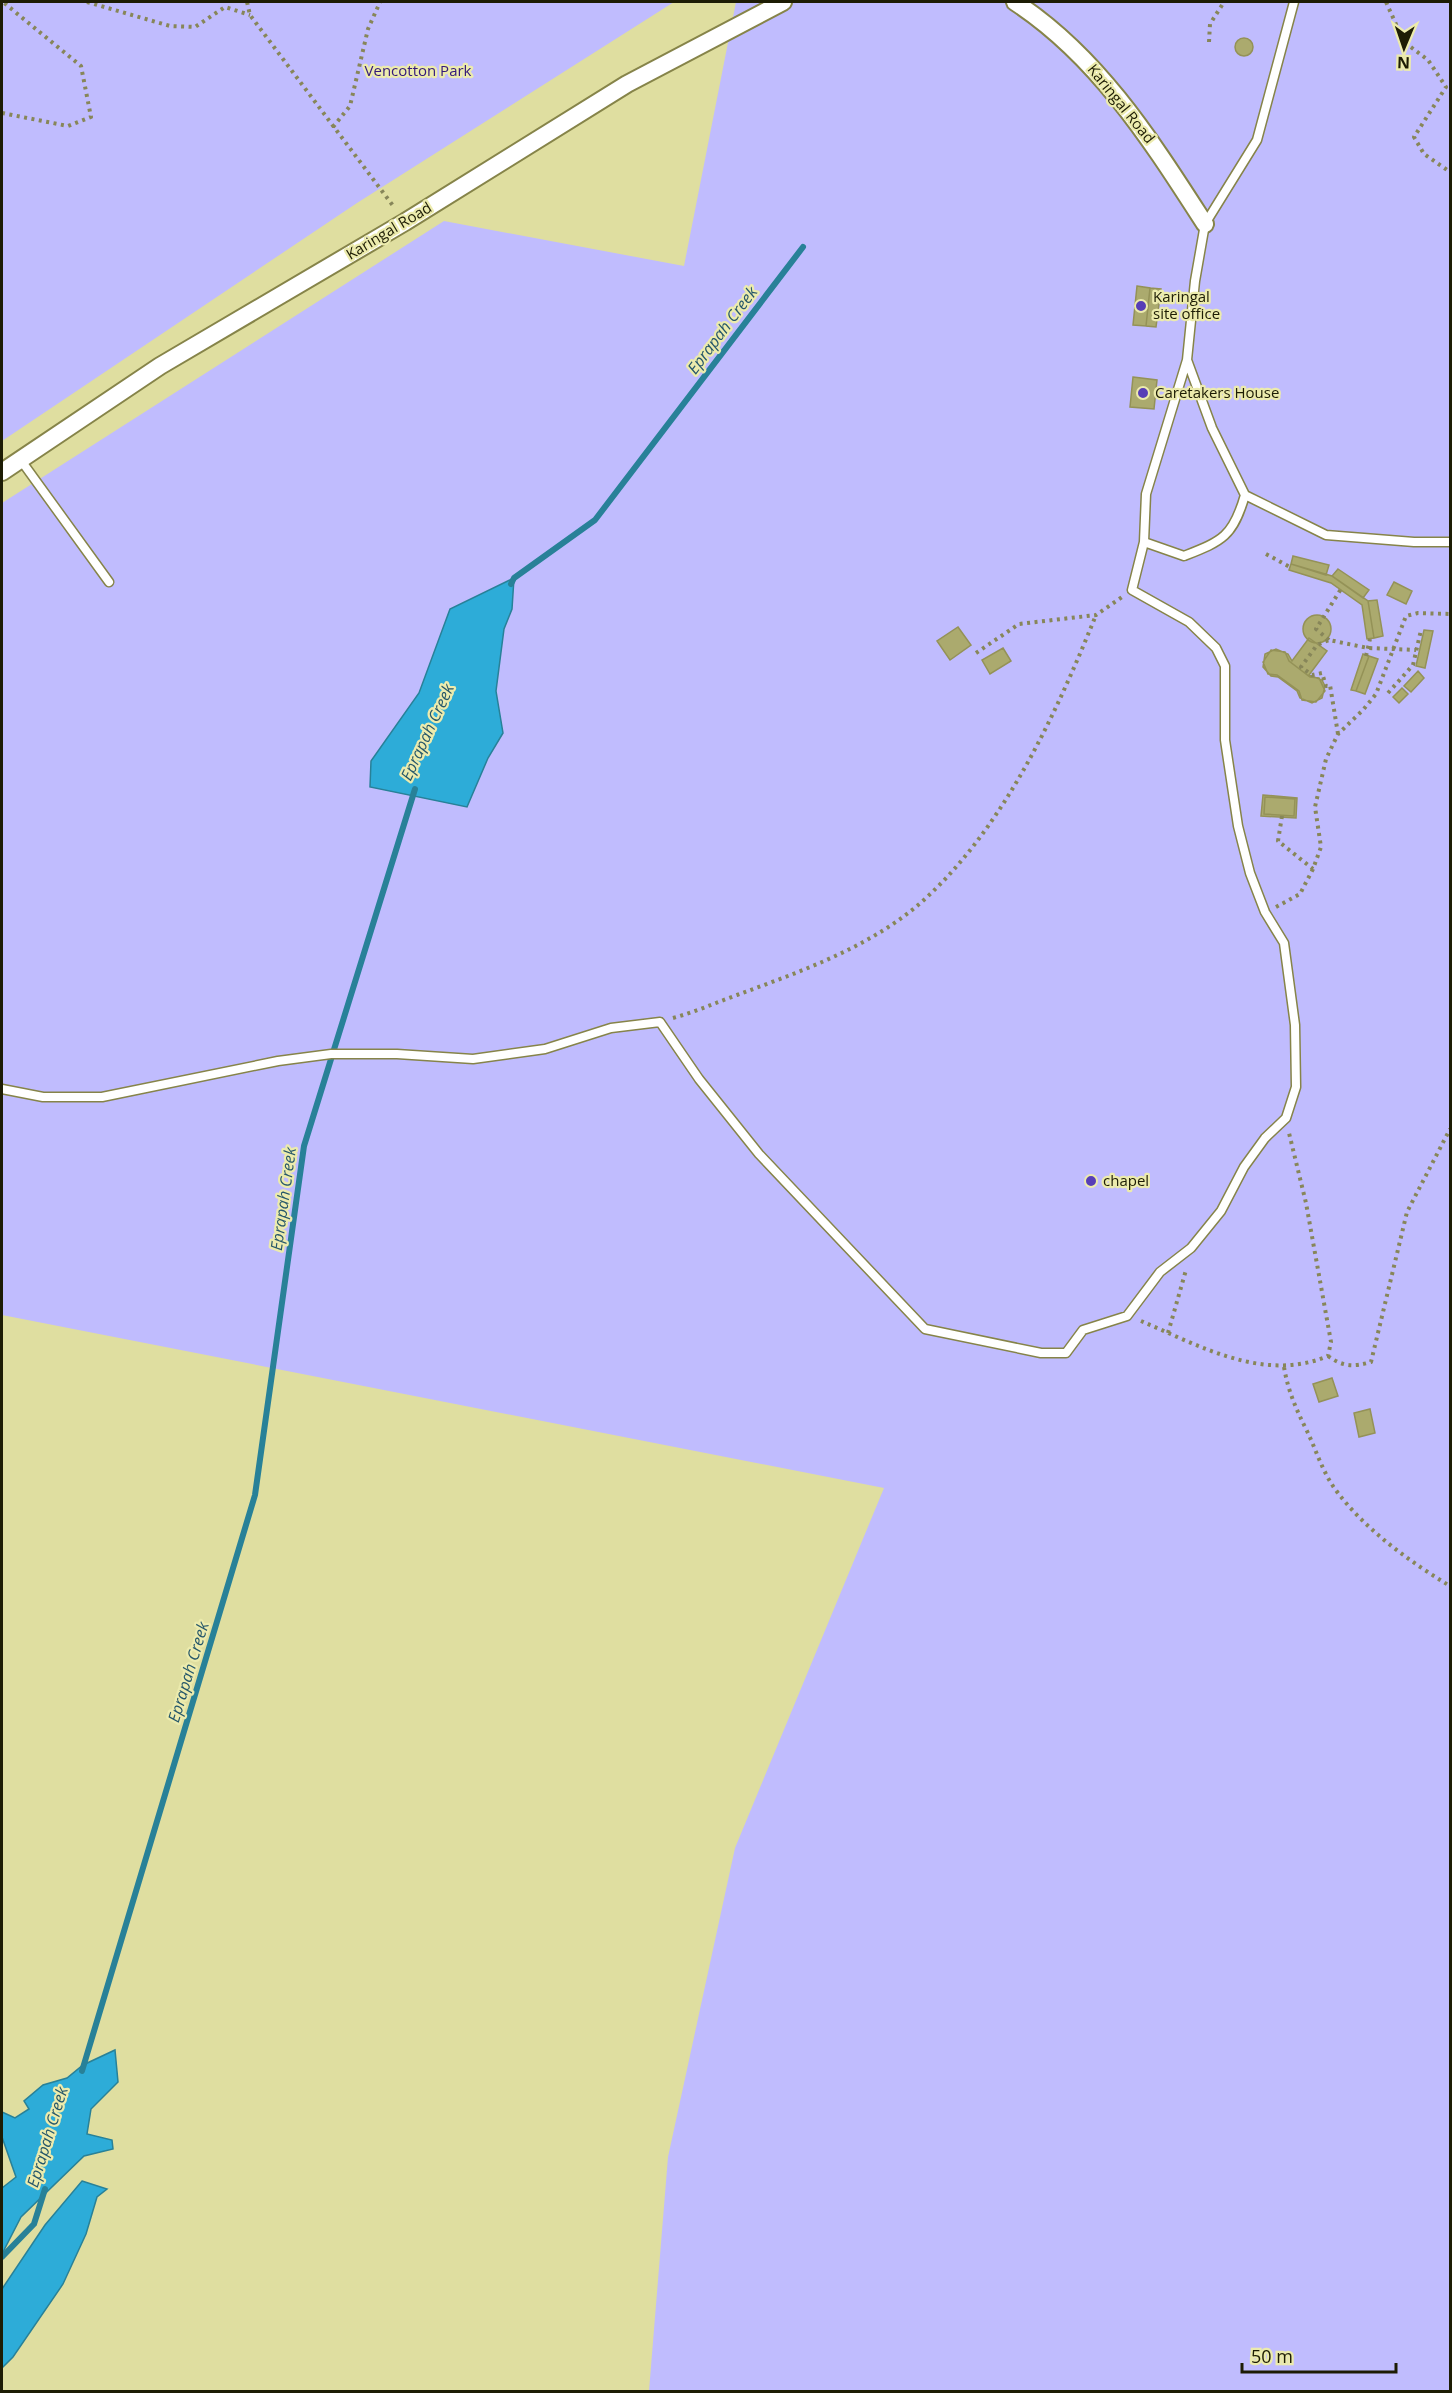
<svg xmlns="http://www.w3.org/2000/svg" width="1452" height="2393" font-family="'Open Sans',sans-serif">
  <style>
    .green { fill: #c0bcfe }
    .water { fill: #2dacd8; stroke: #288198; stroke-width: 1.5 }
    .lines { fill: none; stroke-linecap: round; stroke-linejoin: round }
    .stream { stroke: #288198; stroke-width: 6 }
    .building { fill: #abaa6e; stroke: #949257; stroke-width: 1.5 }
    .lane-casing { stroke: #868449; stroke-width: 11 }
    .street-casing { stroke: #868449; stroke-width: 20 }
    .path { stroke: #878659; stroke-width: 4; stroke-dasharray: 3 4.5; stroke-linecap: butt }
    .lane { stroke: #fff; stroke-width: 8 }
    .street { stroke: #fff; stroke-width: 16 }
    .poi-dot { fill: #573eb6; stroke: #ecebad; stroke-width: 2 }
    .labels { text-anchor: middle; stroke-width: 4.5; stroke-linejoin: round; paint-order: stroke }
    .park-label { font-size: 15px; fill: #33187a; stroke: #ecebad }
    .street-label { font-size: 15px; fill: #1d1c04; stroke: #ecebad }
    .poi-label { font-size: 15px; fill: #1d1c04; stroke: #ecebad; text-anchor: start }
    .water-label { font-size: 16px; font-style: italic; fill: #26576a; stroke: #ecebad }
  </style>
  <rect width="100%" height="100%" fill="#dfdea0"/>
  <path class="green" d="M2,2h672l-317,201 -355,238z
    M736,2h714v2389h-801l19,-234 67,-309 149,-360 -882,-173v-812l442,-282 240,45z"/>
  <path class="water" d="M514,578l-2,31 -8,20 -8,62 7,42 -15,25 -21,49 -97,-20 1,-26 48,-68 31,-84z
    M115,2050l3,32 -27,27 -4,25 25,6 1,9 -29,7 -63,61 -19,37v-66l14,-11 -14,-40v-25l13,6 14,-9 -5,-8 19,-16 24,-7 16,-13z
    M82,2181l25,8 -10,8 -11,37 -23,50 -50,73 -11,11v-79l43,-64z"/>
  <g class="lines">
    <path class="stream" d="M511,584l3,-6 81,-58 208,-273
      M82,2071l173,-576 49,-349 111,-357
      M2,2257l32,-33 11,-35"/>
  </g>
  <path class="building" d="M1235 47a9 9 0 1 1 18 0a9 9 0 1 1-18 0Z
    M1137,286l13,2 -4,38 -13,-1z
    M1150,288l11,1 -5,38 -10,-1z
    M1133,377l24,3 -3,29 -24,-2z
    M1293,556l36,9 -3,10 -35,-11z
    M1291,564l41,12 36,25 6,37 -7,1 -5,-34 -31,-22 -42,-13z
    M1338,569l31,21 -6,8 -31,-22z
    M1394,582l18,9 -6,13 -19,-9z
    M1377,600l6,36 -9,2 -6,-37z
    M1303 629a14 14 0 1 1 28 0a14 14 0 1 1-28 0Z
    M958,627l13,18 -21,15 -13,-19z
    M1424,630l9,1 -8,37 -9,-2z
    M1309,638l18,13 -18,24 13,5 3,6 -3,12 -10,5 -12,-5 -3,-7 -19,-14 -7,-1 -8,-9 2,-13 11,-5 12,5 4,7z
    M1003,648l8,13 -21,13 -8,-14z
    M1271,650l14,2 4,9 21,16 9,1 6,13 -9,11 -14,-2 -3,-9 -22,-16 -9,-1 -5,-12z
    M1363,654l6,2 -13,35 -5,-1z
    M1369,656l9,3 -13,35 -9,-3z
    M1418,671l6,7 -13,14 -7,-6z
    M1402,688l6,6 -9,9 -6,-6z
    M1263,795l34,3 -1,20 -35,-2z
    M1265,797l30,2 -1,17 -30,-2z
    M1332,1378l6,18 -19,6 -6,-18z
    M1370,1409l5,24 -16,4 -5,-24z"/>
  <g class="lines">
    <defs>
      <path id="lane" d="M1294,2l-37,138 -52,84 -10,57 -8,79 25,68 33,67 81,40 88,7h36
        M20,459l89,123
        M1144,542l40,14c38,-15 49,-19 61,-61
        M2,1089l41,8h59l176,-36 53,-7h66l76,5 72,-10 66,-21 49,-6 39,57 60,75 166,175 116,24h25l17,-23 44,-14 33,-44 31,-24 30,-37 23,-44 21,-29 21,-20 10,-31 -1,-62 -11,-82 -19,-31 -15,-39 -12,-47 -13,-86v-74l-9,-18 -27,-26 -57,-32 12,-48 2,-48 41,-134"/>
      <path id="street" d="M1015,2c84,55 137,140 190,222
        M2,472l158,-106 245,-144 222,-138 156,-82"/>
    </defs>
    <use href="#lane" class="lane-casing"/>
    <use href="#street" class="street-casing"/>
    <path class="path" d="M87,2l83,24 25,1 30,-20 25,8
      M247,2l3,13 144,192
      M1386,2l18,40 24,18 18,27 -32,50 10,17 26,18
      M1209,42l1,-18 14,-22
      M2,113l66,13 23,-9 -10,-51 -78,-64
      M333,127l17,-21 18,-77 12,-27
      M1266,554l24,13
      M1329,640l-13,-11 25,-40
      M976,653l43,-29 77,-9 26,-18
      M1366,656l4,-17
      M1388,693l25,-28 8,-35
      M1338,734l-8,-49 -4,1 -4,-13 -10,2 -11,-8 16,-22 12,-5 39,8 48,2
      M1282,816l-4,25 35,28
      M1276,907l24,-13 13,-25 8,-22 -6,-40 11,-48 12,-25 25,-24 13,-16 30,-78 12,-3 32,1
      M673,1018c22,-6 42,-15 64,-23 65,-24 137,-49 189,-97 79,-73 130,-184 170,-283
      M1141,1321c59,25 123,62 187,35l3,-14 -25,-139 -17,-70
      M1168,1333l18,-63
      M1328,1356c15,11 26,11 43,6l36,-150 43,-83
      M1284,1367c4,24 12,42 23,64 10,21 16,43 31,62 28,37 72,69 112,93"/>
    <use href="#lane" class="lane"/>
    <use href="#street" class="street"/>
  </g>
  <g class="poi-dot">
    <circle cx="1141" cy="306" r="6"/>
    <circle cx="1143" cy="393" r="6"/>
    <circle cx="1091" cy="1181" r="6"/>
  </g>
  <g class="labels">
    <g class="park-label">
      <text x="418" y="76">Vencotton Park</text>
    </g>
    <g class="street-label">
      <text transform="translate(1121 104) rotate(51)" y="5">Karingal Road</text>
      <text transform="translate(389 231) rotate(-31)" y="5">Karingal Road</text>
    </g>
    <g class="poi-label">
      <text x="1153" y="302">Karingal<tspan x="1153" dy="17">site office</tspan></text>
      <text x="1155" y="398">Caretakers House</text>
      <text x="1103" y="1186">chapel</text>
    </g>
    <g class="water-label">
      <text transform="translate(722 330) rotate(-53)" y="6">Eprapah Creek</text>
      <text transform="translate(427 732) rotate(-65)" y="6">Eprapah Creek</text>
      <text transform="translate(283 1199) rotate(-82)" y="6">Eprapah Creek</text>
      <text transform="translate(188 1672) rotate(-73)" y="6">Eprapah Creek</text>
      <text transform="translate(47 2137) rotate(-73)" y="6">Eprapah Creek</text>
    </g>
  </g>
  <rect width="1452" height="2393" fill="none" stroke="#1d1c04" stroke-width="6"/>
  <g transform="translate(1404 48) rotate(182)" stroke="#ecebad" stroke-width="4.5" paint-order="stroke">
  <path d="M0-4.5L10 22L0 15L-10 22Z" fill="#1d1c04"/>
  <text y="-9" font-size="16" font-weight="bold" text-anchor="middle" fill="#1d1c04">N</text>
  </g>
  <path d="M1242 2363v9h154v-9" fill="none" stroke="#1d1c04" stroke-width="3"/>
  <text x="1251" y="2363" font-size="18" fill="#1d1c04" stroke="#ecebad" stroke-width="4.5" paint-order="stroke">50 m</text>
</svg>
